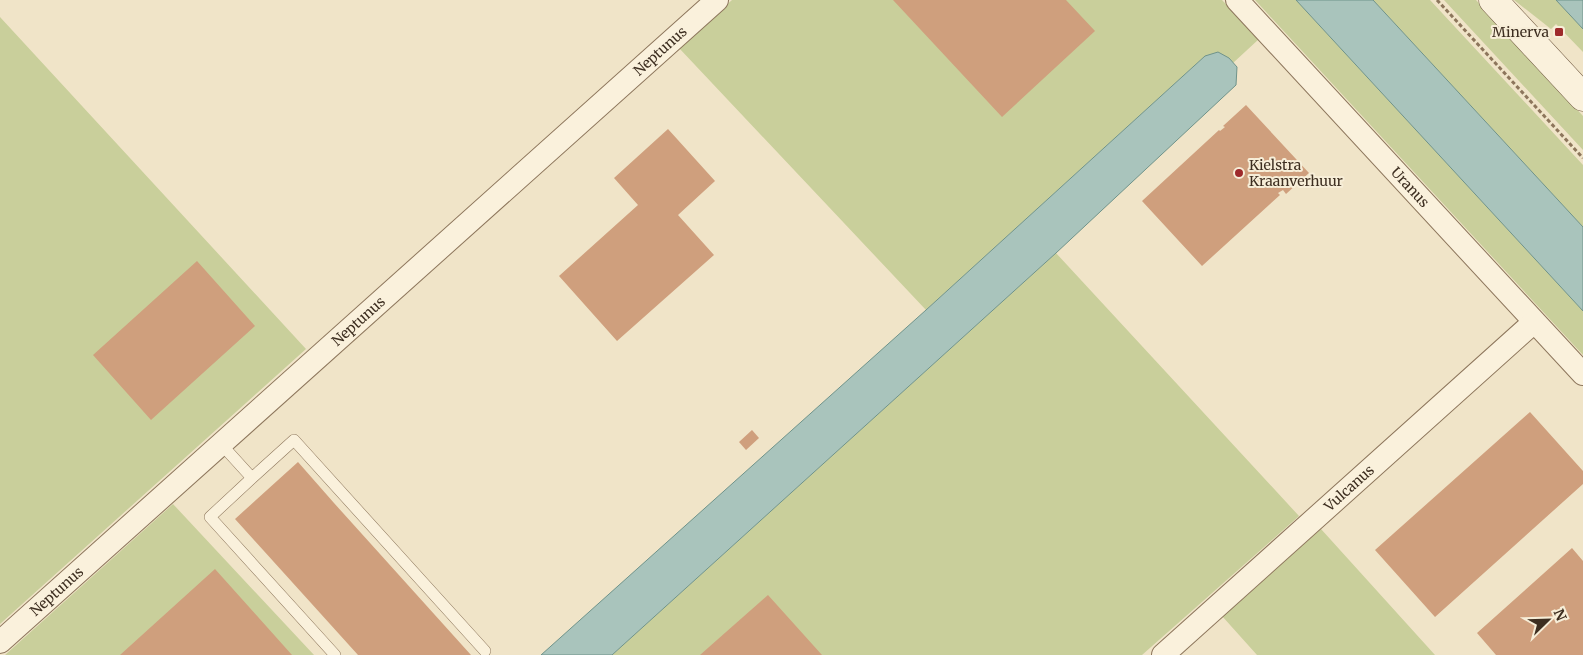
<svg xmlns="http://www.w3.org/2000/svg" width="1583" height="655" font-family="Merriweather,serif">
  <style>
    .green { fill: #c9cf9b }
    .water { fill: #a9c4bc; stroke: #6f938a }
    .building { fill: #cf9f7d }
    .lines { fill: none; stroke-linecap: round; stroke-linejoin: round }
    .lane-casing { stroke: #8d765c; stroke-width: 12 }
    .street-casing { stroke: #8d765c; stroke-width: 24 }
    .secondary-casing { stroke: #6f573f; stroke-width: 29 }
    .path { stroke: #8d765c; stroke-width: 3; stroke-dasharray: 4 2.5; stroke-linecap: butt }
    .lane { stroke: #faf1dc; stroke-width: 11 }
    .street { stroke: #faf1dc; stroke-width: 22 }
    .secondary { stroke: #faf1dc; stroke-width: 28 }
    .poi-dot { fill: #9e2a2b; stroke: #f7eed8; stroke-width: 2 }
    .labels { text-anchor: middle; stroke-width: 4; stroke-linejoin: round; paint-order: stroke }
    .poi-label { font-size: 14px; fill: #3d2e20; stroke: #f7eed8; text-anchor: end }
    .street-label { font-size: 14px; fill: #3d2e20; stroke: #f7eed8 }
  </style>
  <rect width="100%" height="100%" fill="#f0e4c8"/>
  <path class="green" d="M732,0h490l37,39 -26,24 -4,-5 -24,-2 -279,254 -247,-262z
    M1255,0h41l287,311v44z
    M1373,0h57l153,165v62z
    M1444,0h32l107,116v34z
    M1514,0h42l27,29v23l-27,-28 -5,5z
    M0,17l306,332 -306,275z
    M1056,253l243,263 -157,139h-530z
    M173,504l141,151h-309z
    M1321,529l114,126h-178l-35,-39z"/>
  <path class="water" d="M1296,0h77l210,227v84z
    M1556,0h27v29z
    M1218,52l11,6 8,9 -1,18 -180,168 -444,402h-71l385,-345 279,-254z"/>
  <path class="building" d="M893,0h173l29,31 -93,86z
    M1246,105l63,68 -23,21 -3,-4 -5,3 2,2 -78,71 -60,-65 77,-71 1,1 5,-4 -2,-1z
    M668,129l47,52 -37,34 36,40 -97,86 -58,-65 79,-71 -24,-27z
    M197,261l58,65 -104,94 -58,-65z
    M1530,412l53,59v13l-148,133 -60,-67z
    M752,430l7,8 -13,12 -7,-8z
    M298,462l36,41 137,152h-113l-47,-52 -76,-84z
    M1572,548l11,13v94h-87l-19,-22z
    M215,569l77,86h-172z
    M768,595l54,60h-122l26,-23z"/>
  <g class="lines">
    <defs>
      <path id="lane" d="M222,445l30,33 42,-38 191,211
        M252,478l-42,39 125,138"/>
      <g id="street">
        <path id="s1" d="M1237,0l346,374"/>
        <path id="s2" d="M0,642l717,-642"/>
        <path id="s3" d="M1163,655l371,-333"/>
      </g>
      <path id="secondary" d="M1493,0l90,97"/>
    </defs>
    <use href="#lane" class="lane-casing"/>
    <use href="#street" class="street-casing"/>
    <use href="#secondary" class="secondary-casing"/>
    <path class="path" d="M1437,0l146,158"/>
    <use href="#lane" class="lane"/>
    <use href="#street" class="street"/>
    <use href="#secondary" class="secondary"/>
  </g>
  <g class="poi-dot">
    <rect x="1554" y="27" width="10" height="10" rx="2.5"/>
    <circle cx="1239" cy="173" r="5"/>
  </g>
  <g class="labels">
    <g class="poi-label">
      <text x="1549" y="37">Minerva</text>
      <text x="1249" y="170" text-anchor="start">Kielstra<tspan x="1249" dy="16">Kraanverhuur</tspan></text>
    </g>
    <g class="street-label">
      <text dy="5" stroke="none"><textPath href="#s2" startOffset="886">Neptunus</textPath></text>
      <text dy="5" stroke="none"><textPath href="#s1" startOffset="255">Uranus</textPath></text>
      <text dy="5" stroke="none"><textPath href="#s2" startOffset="481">Neptunus</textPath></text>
      <text dy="5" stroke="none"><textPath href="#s3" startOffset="250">Vulcanus</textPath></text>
      <text dy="5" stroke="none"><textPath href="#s2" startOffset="76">Neptunus</textPath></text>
    </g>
  </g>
  <g transform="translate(1548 620) rotate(67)" stroke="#f7eed8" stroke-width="4" paint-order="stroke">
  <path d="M0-4L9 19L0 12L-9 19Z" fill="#3d2e20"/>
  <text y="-8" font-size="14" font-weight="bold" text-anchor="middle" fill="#3d2e20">N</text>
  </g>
</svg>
